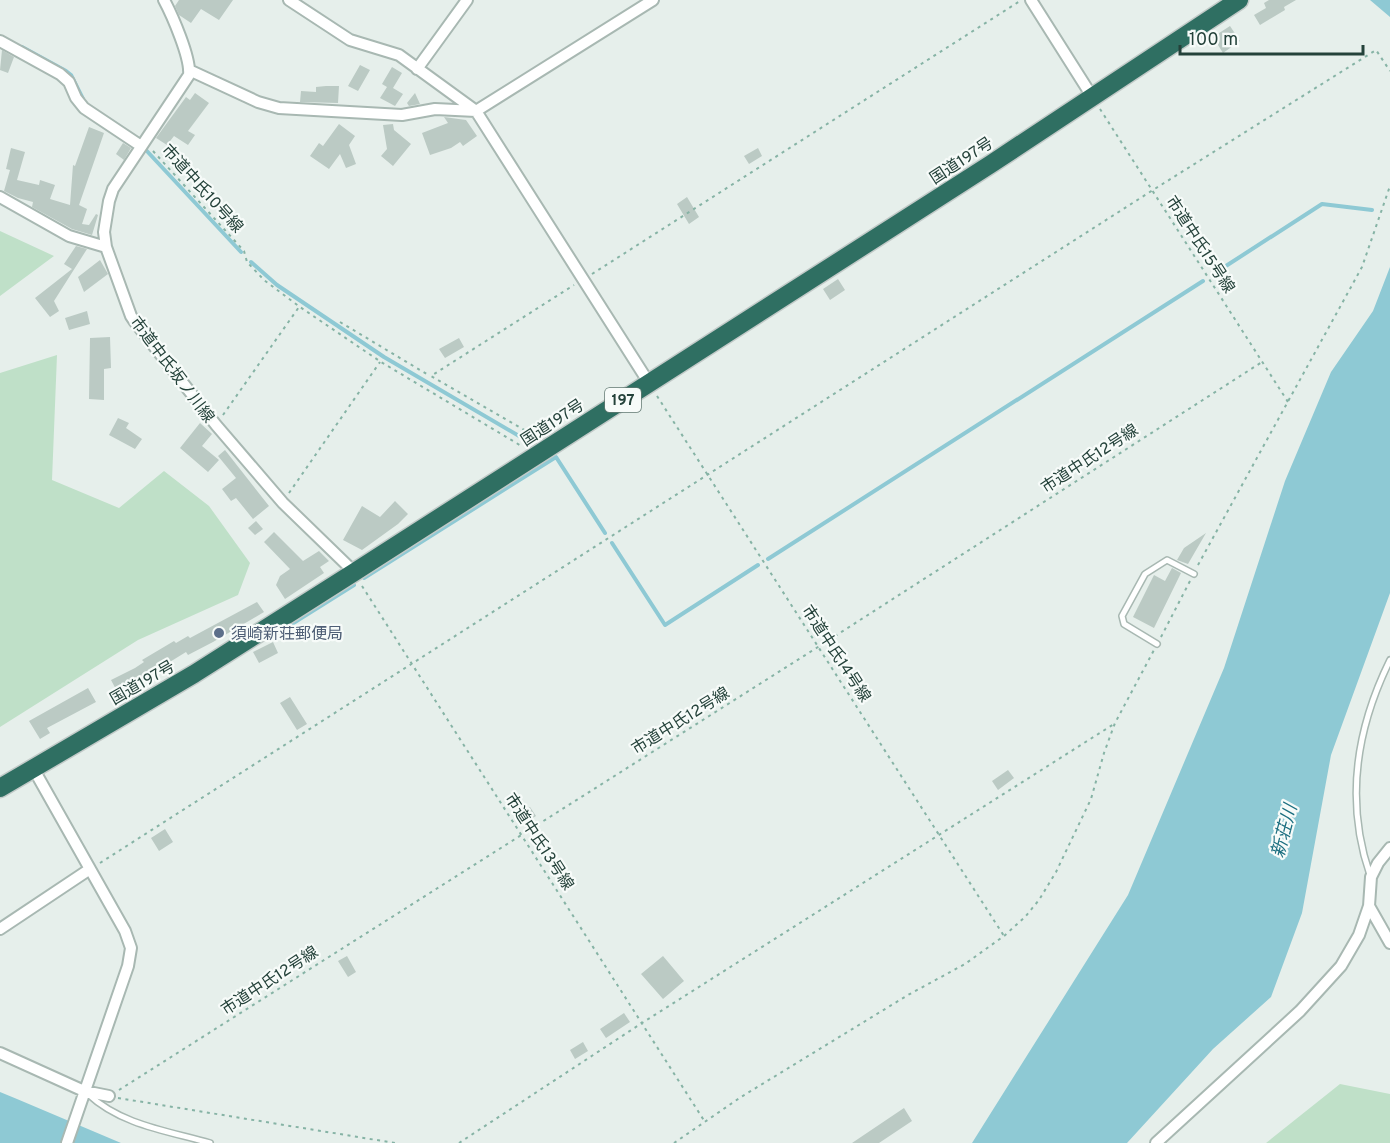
<svg xmlns="http://www.w3.org/2000/svg" width="1390" height="1143" font-family="Overpass,'Noto Sans JP',sans-serif">
  <style>
    .green { fill: #bfe0c8 }
    .water { fill: #8ec9d4 }
    .lines { fill: none; stroke-linecap: round; stroke-linejoin: round }
    .stream { stroke: #8ec9d4; stroke-width: 4 }
    .building { fill: #bbcac4 }
    .lane-casing { stroke: #a8b8b2; stroke-width: 8 }
    .street-casing { stroke: #a8b8b2; stroke-width: 14 }
    .highway-casing { stroke: #c2cac8; stroke-width: 21 }
    .path { stroke: #86b3a5; stroke-width: 2; stroke-dasharray: 3 4.5; stroke-linecap: butt }
    .lane { stroke: #fff; stroke-width: 5 }
    .street { stroke: #fff; stroke-width: 10 }
    .highway { stroke: #2f6f62; stroke-width: 18 }
    .service-dot { fill: #5c6f8a; stroke: #f7fbf9; stroke-width: 2 }
    .labels { text-anchor: middle; stroke-width: 4.5; stroke-linejoin: round; paint-order: stroke }
    .shield { fill: #f7fbf9; stroke: #637a73; stroke-width: 1.5 }
    .shield-label { font-size: 15px; font-weight: bold; fill: #24423a }
    .street-label { font-size: 16px; fill: #24423a; stroke: #f7fbf9 }
    .service-label { font-size: 16px; fill: #4e5e75; stroke: #f7fbf9; text-anchor: start }
    .water-label { font-size: 18px; font-style: italic; fill: #1c6f80; stroke: #f7fbf9 }
  </style>
  <rect width="100%" height="100%" fill="#e6efeb"/>
  <path class="green" d="M0,231l54,25 -54,40z
    M57,355l-5,125 67,28 45,-37 45,35 41,57 -12,32 -100,45 -138,87v-354z
    M1340,1084l50,10v49h-124z"/>
  <path class="water" d="M1370,0h20v17z
    M1390,267v326l-59,162 -29,158 -31,84 -58,52 -86,94h-155l156,-248 96,-227 61,-187 46,-109 42,-61z
    M0,1092l17,7 104,44h-121z"/>
  <g class="lines">
    <path class="stream" d="M22,47l44,24 5,4 12,24
      M145,149l96,103
      M251,262l26,23 107,72 147,86
      M1215,273l107,-69 50,6
      M612,543l53,82 93,-60
      M768,559l435,-278
      M364,578l192,-121 49,76
      M287,627l67,-42"/>
  </g>
  <path class="building" d="M179,0h54l-14,20 -18,-11 -10,14 -12,-8 -4,-9z
    M1269,0h27l-12,7 1,3 -25,15 -6,-10 12,-7 -2,-5z
    M1230,26l10,15 -17,12 -10,-16z
    M2,50l12,7 -6,16 -8,-3z
    M360,65l10,5 -12,21 -10,-5z
    M392,67l10,6 -9,15 10,6 -8,12 -15,-8 7,-11 -5,-3z
    M326,86h13l-1,17 -38,-1 1,-11 15,1v-5z
    M195,93l14,10 -21,28 7,4 -7,10 -14,-9 -7,9 -11,-7 30,-41 4,3z
    M415,93l5,11 -11,2 -2,-3z
    M444,117l22,3 11,16 -14,10 -3,-4 -9,6 -21,7 -8,-22 26,-10z
    M339,124l16,12 -6,9 7,19 -10,4 -6,-14 -11,15 -19,-13 9,-13 4,3z
    M393,124l1,6 17,14 -18,22 -12,-10 6,-7 -4,-24z
    M89,127l15,6 -25,72 8,4 -5,15 7,1 7,-11 2,1 -6,20 -20,-6 -40,-22 1,-5 -15,-4 -14,-7 6,-21 -4,-1 5,-21 14,4 -8,28 22,5 1,-5 15,5 -5,14 20,6 3,-40 2,1z
    M123,143l8,5 -7,12 -8,-6z
    M758,148l4,8 -13,8 -5,-8z
    M687,197l12,20 -10,7 -12,-20z
    M76,246l11,3 -33,52 5,10 -9,6 -15,-19 37,-29 -8,-5z
    M100,260l8,14 -24,18 -6,-15z
    M838,279l7,11 -15,10 -7,-11z
    M87,311l3,13 -21,6 -4,-12z
    M110,337l1,31 -7,1v31l-15,-1 1,-61z
    M459,338l5,9 -19,11 -6,-9z
    M118,418l11,5 -3,5 16,11 -7,10 -26,-14z
    M200,423l12,11 -10,12 17,14 -11,12 -28,-24z
    M225,450l44,56 -16,13 -17,-21 -5,3 -9,-12 14,-11 -18,-22z
    M395,501l13,13 -10,10 -36,26 -19,-10 19,-34 18,11z
    M256,521l7,8 -8,6 -7,-7z
    M274,532l29,29 16,-10 10,10 -9,6 4,6 -39,26 -9,-14 4,-9 10,-7 -26,-27z
    M1206,533l-18,31 -11,-4 7,-12z
    M1172,568l9,5 -27,55 -21,-11 21,-42 11,6z
    M257,602l7,10 -51,30 -25,13 -2,-3 -39,24 1,3 -29,16 -8,-15 24,-12 9,-6 -2,-2 32,-19 2,2 12,-7 2,2z
    M273,642l5,11 -19,10 -6,-11z
    M88,688l8,14 -49,26 3,5 -10,6 -11,-18z
    M290,697l17,27 -10,6 -17,-27z
    M1008,770l6,8 -16,12 -6,-9z
    M530,807l6,9 -13,8 -6,-9z
    M165,829l8,13 -14,9 -8,-13z
    M347,956l9,16 -8,5 -10,-16z
    M663,956l21,25 -21,18 -22,-25z
    M624,1013l6,9 -24,16 -6,-9z
    M583,1042l5,9 -13,8 -5,-9z
    M904,1108l8,13 -33,22h-27z"/>
  <g class="lines">
    <defs>
      <path id="lane" d="M1157,644l-33,-20 -2,-8 23,-42 22,-14 27,14
        M1370,875c-25,-73 -14,-146 20,-215
        M88,1094c33,31 80,37 122,49"/>
      <path id="street" d="M164,0c8,15 27,58 25,75l-76,114 -4,12 -5,31 2,15 25,69 4,6 81,103 67,78 65,63 5,7
        M289,0l61,40 49,15 77,56 173,272
        M1031,0l62,98
        M0,41l60,33 9,8 7,16 8,10 57,38
        M417,69l50,-69
        M189,70l69,32 21,6 123,7 33,-6 41,2 177,-111
        M0,197l69,39 37,11
        M33,768l92,163 6,17 -3,18 -61,177
        M1369,906l21,37
        M0,929l90,-60
        M0,1053l84,38 25,5
        M1156,1143l144,-132 41,-45 18,-31 10,-29 2,-29 7,-14 12,-15"/>
      <path id="highway" d="M0,788l194,-114 159,-101 638,-409 248,-164"/>
    </defs>
    <use href="#lane" class="lane-casing"/>
    <use href="#street" class="street-casing"/>
    <use href="#highway" class="highway-casing"/>
    <path class="path" d="M1100,109l188,293
      M153,151l91,100 3,11 17,18 36,27 81,55 142,85
      M592,274l428,-273
      M340,322l90,54
      M657,396l347,540
      M223,415l76,-108
      M538,438l-107,-62 143,-91
      M289,493l91,-131
      M1198,565l164,-298 28,-81
      M362,586l343,536
      M1161,637l29,-56
      M100,863l1053,-673 223,-140 14,21
      M119,1090l699,-443 444,-285
      M118,1098l277,45
      M459,1143l183,-120 472,-299
      M674,1143l67,-46 167,-102 57,-31 39,-28 21,-19 14,-17 17,-28 35,-73 13,-46 11,-30 39,-73"/>
    <use href="#lane" class="lane"/>
    <use href="#street" class="street"/>
    <use href="#highway" class="highway"/>
  </g>
  <circle class="service-dot" cx="219" cy="633" r="6"/>
  <g class="labels">
    <rect class="shield" x="605" y="388" width="36" height="24" rx="4.5"/>
    <g class="shield-label">
      <text x="623" y="405">197</text>
    </g>
    <g class="street-label">
      <text transform="translate(961 160) rotate(-33)" y="6">国道197号</text>
      <text transform="translate(203 188) rotate(48)" y="6">市道中氏10号線</text>
      <text transform="translate(1201 244) rotate(57)" y="6">市道中氏15号線</text>
      <text transform="translate(173 369) rotate(53)" y="6">市道中氏坂ノ川線</text>
      <text transform="translate(552 422) rotate(-33)" y="6">国道197号</text>
      <text transform="translate(1089 458) rotate(-33)" y="6">市道中氏12号線</text>
      <text transform="translate(837 653) rotate(57)" y="6">市道中氏14号線</text>
      <text transform="translate(142 682) rotate(-30)" y="6">国道197号</text>
      <text transform="translate(680 720) rotate(-32)" y="6">市道中氏12号線</text>
      <text transform="translate(540 841) rotate(57)" y="6">市道中氏13号線</text>
      <text transform="translate(269 980) rotate(-33)" y="6">市道中氏12号線</text>
    </g>
    <g class="service-label">
      <text x="231" y="639">須崎新荘郵便局</text>
    </g>
    <g class="water-label">
      <text transform="translate(1284 831) rotate(-75)" y="6">新荘川</text>
    </g>
  </g>
  <path d="M1180 45v9h183v-9" fill="none" stroke="#24423a" stroke-width="3"/>
  <text x="1189" y="45" font-size="18" fill="#24423a" stroke="#f7fbf9" stroke-width="4.5" paint-order="stroke">100 m</text>
</svg>
